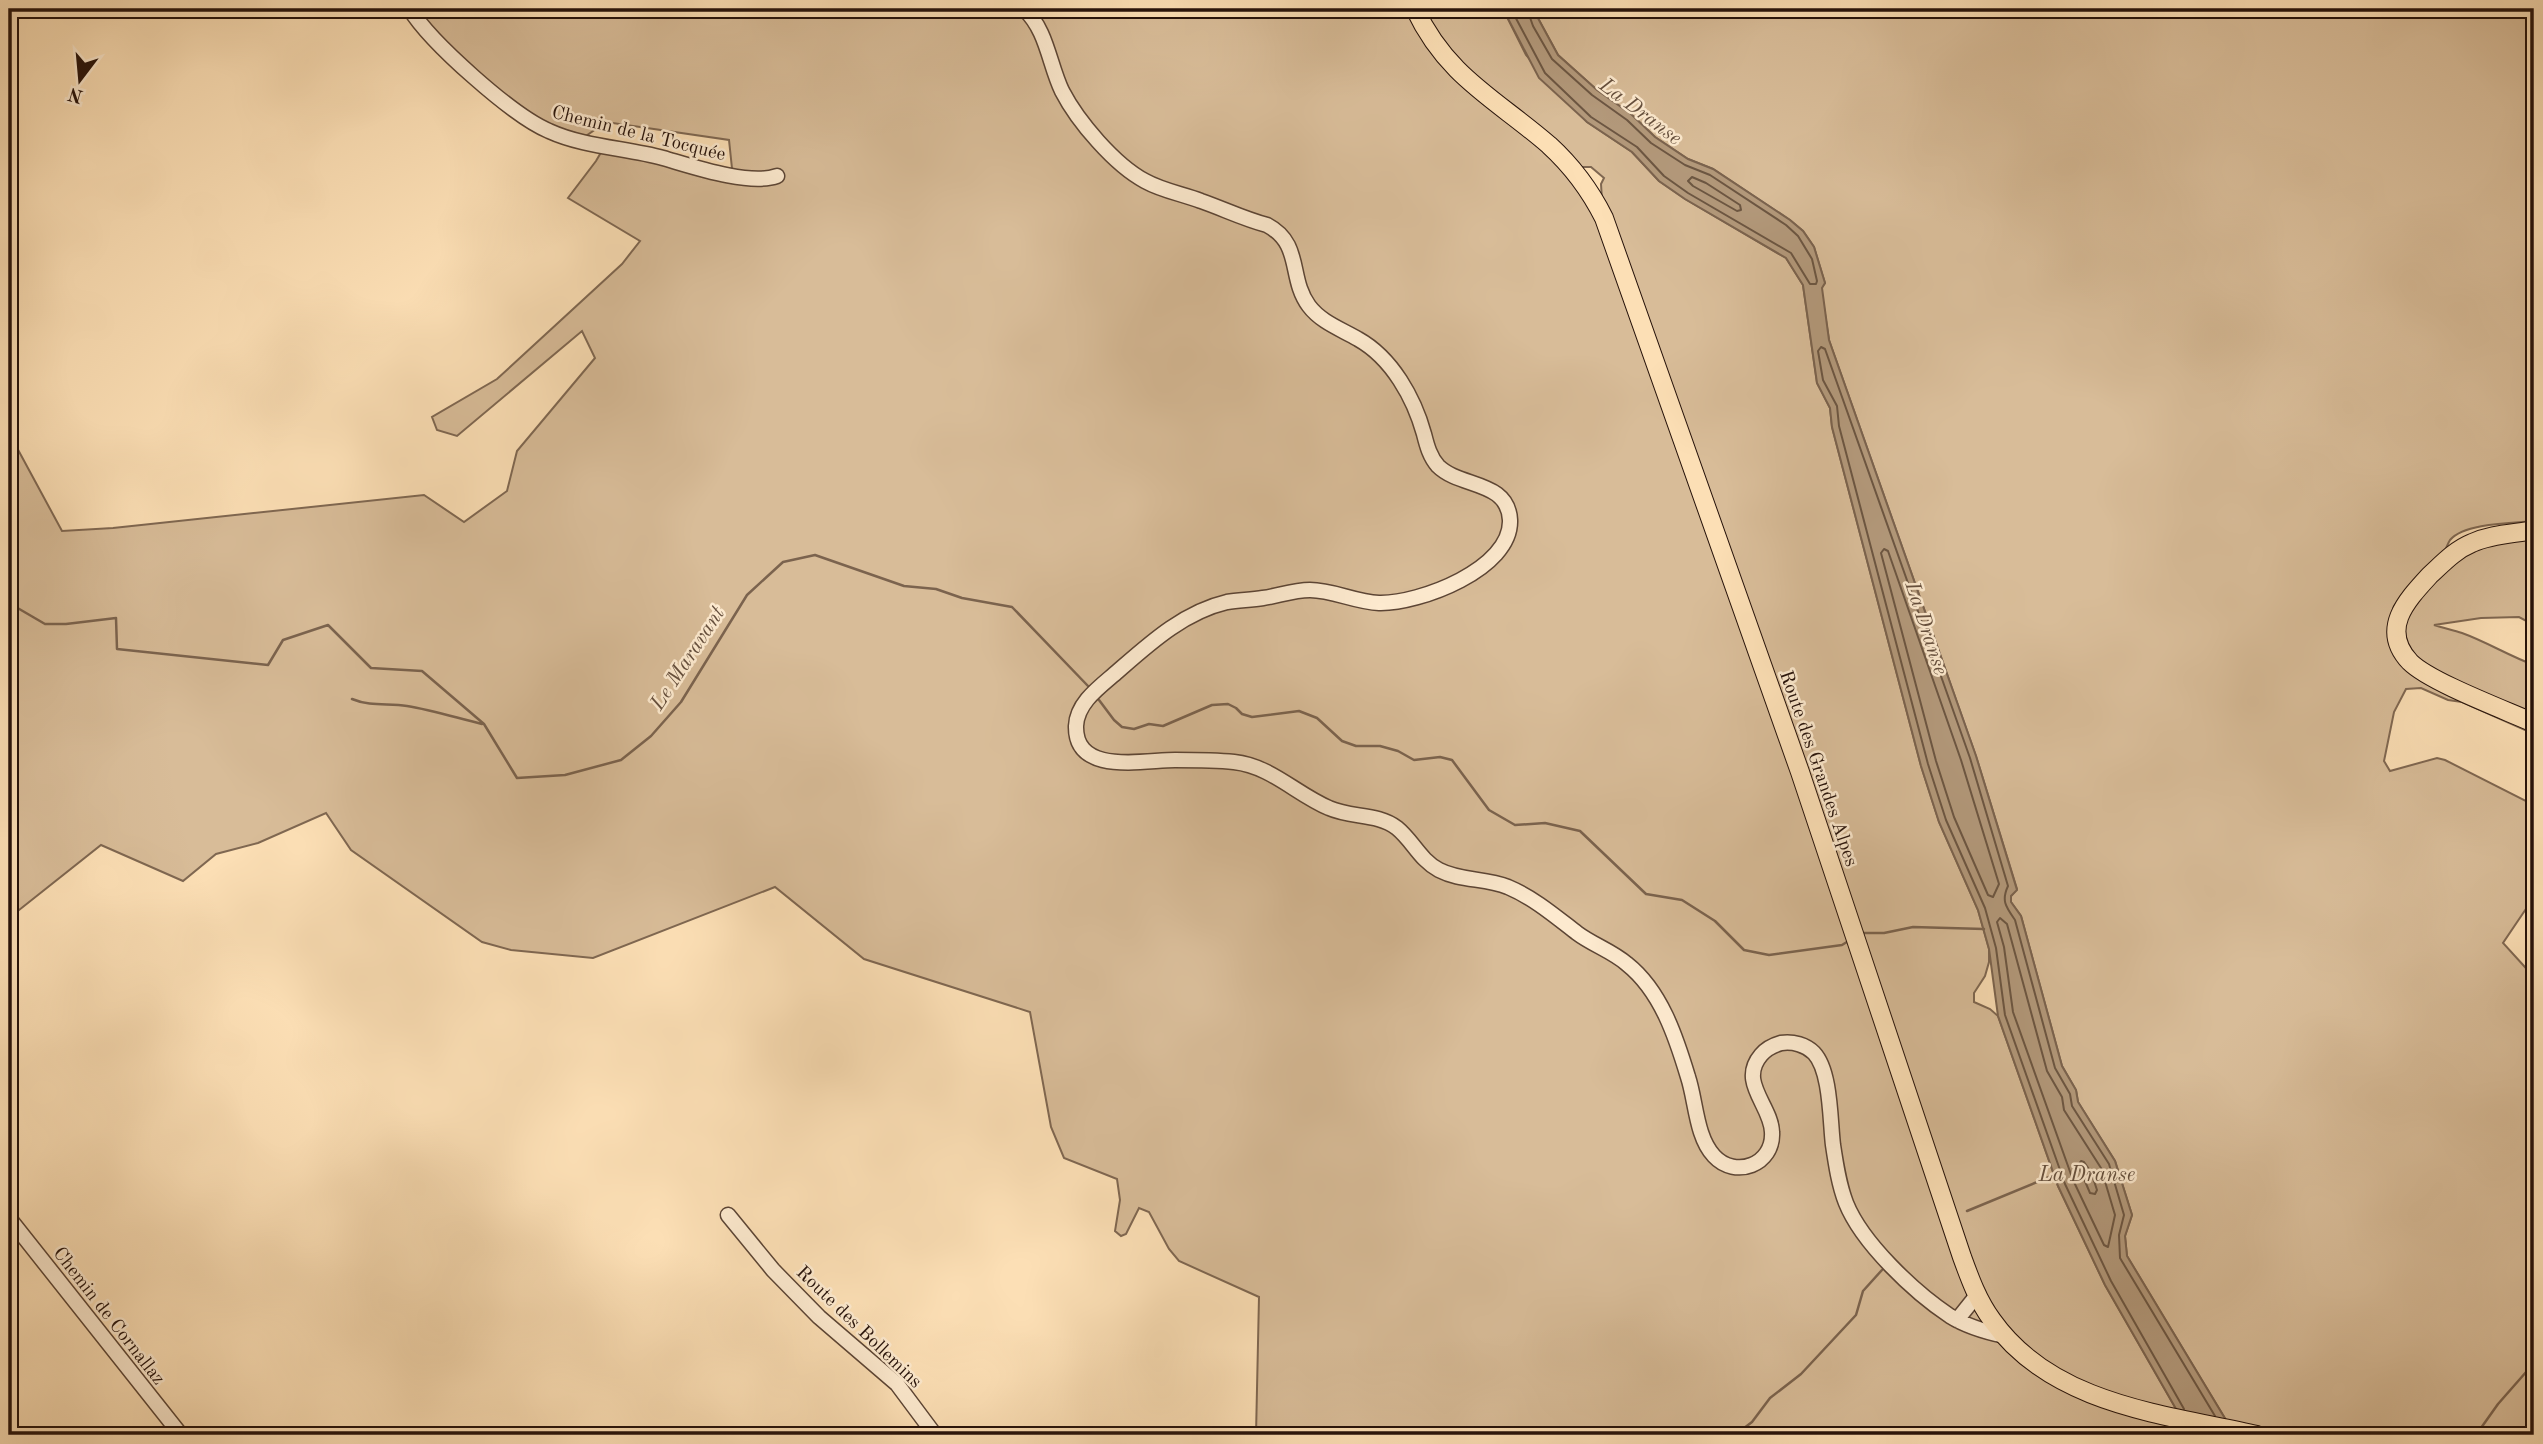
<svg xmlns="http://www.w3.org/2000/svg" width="2543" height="1444" font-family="'Old Standard TT',serif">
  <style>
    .green { fill: #d8bc98; stroke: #7f6751; stroke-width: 2; fill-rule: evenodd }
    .water { fill: #b3997b; stroke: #7b634e; stroke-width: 2 }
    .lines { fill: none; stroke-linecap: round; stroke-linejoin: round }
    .shore { stroke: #6c5642; stroke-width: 2 }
    .stream { stroke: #7b634e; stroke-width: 2.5 }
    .minor-casing { stroke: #5c4535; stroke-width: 17 }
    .major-casing { stroke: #26120a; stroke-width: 20 }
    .minor { stroke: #fdeacf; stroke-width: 14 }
    .major { stroke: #fcdfb5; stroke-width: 18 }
    .labels { text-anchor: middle; stroke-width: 5; stroke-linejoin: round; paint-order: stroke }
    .street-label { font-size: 19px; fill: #26120a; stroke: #fdeacf }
    .water-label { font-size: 21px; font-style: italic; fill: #654f3d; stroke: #fdeacf }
  </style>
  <rect width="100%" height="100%" fill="#fcdfb5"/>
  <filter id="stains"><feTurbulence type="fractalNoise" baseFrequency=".00286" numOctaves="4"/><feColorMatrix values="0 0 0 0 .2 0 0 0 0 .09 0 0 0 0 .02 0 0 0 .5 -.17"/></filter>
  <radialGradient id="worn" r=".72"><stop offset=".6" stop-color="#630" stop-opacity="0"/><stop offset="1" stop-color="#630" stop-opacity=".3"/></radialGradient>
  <path class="green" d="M410,9h1093l23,46 61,67 45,30 27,29 26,18 101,59 17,27 14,98 13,25 2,19 89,339 18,56 39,88 11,39v13l-4,14 -11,17v9l16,7 8,7 60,170 47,99 86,150h-935l3,-138 -80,-36 -10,-12 -20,-37 -10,-4 -13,26 -5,2 -6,-5 5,-31 -3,-21 -53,-21 -13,-31 -21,-115 -166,-53 -89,-72 -182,71 -82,-8 -29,-8 -131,-92 -25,-37 -68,30 -42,11 -33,27 -82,-36 -92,73v-485l53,98 51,-3 311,-33 40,27 43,-31 10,-40 78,-93 -13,-27 -125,105 -20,-6 -5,-13 65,-38 125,-115 18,-23 -72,-43 28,-37 7,-12 130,29 -4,-38 -123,-18 -26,18 -59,-26zM1578,167h13l13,11 -3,6 1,16z
    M1533,9h1001v512c-21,2 -70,2 -84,19 -2,3 -3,7 -5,10l-40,42 -11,14 -5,17 4,26 141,79v6l-72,-32 -14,-2 -27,-12 -15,1 -12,23 -10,49 6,10 47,-13 8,2 89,45v92l-31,46 31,34v458h-241l-67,-15 -99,-164 -2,-20 7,-21 -17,-54 -37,-59 -2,-12 -14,-24 -41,-150 -10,-14v-6l6,-7 -41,-133 -147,-416 -8,-52 4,-5 -11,-36 -11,-16 -13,-11 -77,-51 -25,-10 -33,-22 -24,-23 -34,-24 -39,-35z
    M2534,535v90l-15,-8 -38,1 -47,7c9,3 19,5 28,8 25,9 47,23 72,32v52c-32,-15 -90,-36 -115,-58 -32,-28 -5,-56 16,-78 10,-11 22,-26 36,-31 19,-8 43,-10 63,-15z"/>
  <path class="water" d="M1503,9h30l25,46 39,35 34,24 24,23 33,22 25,10 77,51 13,11 11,16 11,36 -3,5 7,52 147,416 41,134 -6,6v6l10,14 41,150 14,24 2,12 37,59 17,54 -7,21 2,20 108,179h-44l-86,-150 -47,-99 -60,-170 -9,-67 -11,-39 -39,-88 -18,-56 -89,-339 -2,-19 -13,-25 -14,-98 -17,-27 -101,-59 -26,-18 -27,-29 -45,-30 -48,-44z"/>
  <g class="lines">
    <path class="shore" d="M1511,9l34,64 46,44 46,30 27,29 24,17 103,60 19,31h6l1,-3 -5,-22 -14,-23 -12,-11 -76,-50 -25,-10 -34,-22 -24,-23 -35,-25 -40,-36 -19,-33 -6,-17
      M1692,177l14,6 34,22 1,5 -4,1 -44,-25 -5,-5z
      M1884,549l4,2 73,209 38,124 -6,13 -5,-2 -34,-78 -18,-56 -55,-208z
      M2000,918l7,6 40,147 15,26 2,13 37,58 14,47 -7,32 -4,-2 -31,-65 -60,-168 -9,-65 -7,-25z
      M2081,1161l3,1 7,10 6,18 -2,4 -5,-1 -12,-28z
      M2184,1409l-73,-128 -46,-97 -60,-169 -9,-67 -11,-40 -39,-88 -18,-56 -89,-338 -2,-20 -14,-26 -5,-29 3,-4 4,2 145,409 38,128c-7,15 -2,21 7,34l40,148 15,26 2,12 37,58 15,51 -5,20 1,23 95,158"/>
    <path class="stream" d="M9,587l1,16
      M9,603l36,21h21l50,-6 1,31 151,16 15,-25 45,-15 43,43 51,3 62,53 33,54 48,-3 56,-15 30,-24 30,-34 66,-107 36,-33 32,-7 89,31 32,3 26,9 50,9 76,79
      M352,699c19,8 36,4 55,7 25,4 50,12 75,18
      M1099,700l15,20 8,7 12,2 15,-5 14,2 49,-21 16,-1 8,4 6,6 10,3 47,-6 18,7 25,23 14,5h24l18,5 16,9 26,-3 12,3 37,50 26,15 30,-2 35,8 66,63 36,6 33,21 29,29 25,5 73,-10 8,-5
      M1862,933h22l29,-6 71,2
      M1967,1211l87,-36
      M1735,1435l17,-13 18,-24 31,-24 55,-59 7,-24 19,-21
      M2476,1435l22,-31 36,-41"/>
    <defs>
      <path id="minor" d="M410,9c20,33 103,107 139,122 35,16 77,17 114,27 28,8 86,28 114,18
        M1024,9c23,21 25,55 38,82 16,31 53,74 83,90 18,10 38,13 56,20 23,8 43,18 66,24 36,19 21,53 42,81 12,16 32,23 49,33 34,19 56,59 66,95 3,12 6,23 14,32 22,22 70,14 72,54 2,49 -91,84 -131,83 -24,-1 -46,-13 -69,-13 -17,0 -32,6 -47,8 -12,2 -24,2 -36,4 -43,10 -77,41 -109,69 -17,15 -41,31 -42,55 -1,50 68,34 99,34 19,0 40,0 59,2 37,4 62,32 95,46 22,10 49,5 68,20 16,13 23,32 42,42 21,11 46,8 69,17 26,11 47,29 69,46 16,12 35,18 50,31 34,27 49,73 61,113 8,24 8,60 26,79 21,23 60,9 58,-24 -1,-27 -34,-50 -11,-77 5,-6 13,-10 20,-12 12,-2 25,2 33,10 17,18 16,68 19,92 3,20 6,40 13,58 16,40 68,89 104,113 16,10 36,16 55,20
        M728,1215l45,55 46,47 78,67 38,51
        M9,1218l172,217
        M1957,1320l20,-25"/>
      <path id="major" d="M1415,9c32,68 81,90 134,136 23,21 41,45 55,73l196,554 162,485c8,22 16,44 30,63 60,85 172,94 265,115
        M2534,530c-21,4 -42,4 -62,13 -17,7 -29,20 -42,32 -23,25 -51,54 -20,87 20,20 95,48 124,61"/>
    </defs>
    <use href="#minor" class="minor-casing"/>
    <use href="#major" class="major-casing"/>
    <use href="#minor" class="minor"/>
    <use href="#major" class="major"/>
  </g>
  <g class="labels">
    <g class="street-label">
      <text transform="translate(639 132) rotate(14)" y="7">Chemin de la Tocquée</text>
      <text transform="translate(1820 768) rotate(71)" y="7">Route des Grandes Alpes</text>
      <text transform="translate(110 1315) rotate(52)" y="7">Chemin de Cornallaz</text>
      <text transform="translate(860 1326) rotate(44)" y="7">Route des Bollemins</text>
    </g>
    <g class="water-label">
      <text transform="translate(1641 111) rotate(37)" y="7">La Dranse</text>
      <text transform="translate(1927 628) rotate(72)" y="7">La Dranse</text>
      <text transform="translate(687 658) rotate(-57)" y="7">Le Maravant</text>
      <text x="2087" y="1181">La Dranse</text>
    </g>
  </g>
  <rect width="2543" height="1444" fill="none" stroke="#fcdfb5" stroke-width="35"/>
  <rect x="10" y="10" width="2522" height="1423" fill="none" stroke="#26120a" stroke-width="3.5"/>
  <rect x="18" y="18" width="2508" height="1409" fill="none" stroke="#26120a" stroke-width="2"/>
  <g transform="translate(80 80) rotate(196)" stroke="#fdeacf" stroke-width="5" paint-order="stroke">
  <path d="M0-5L12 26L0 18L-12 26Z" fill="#26120a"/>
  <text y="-10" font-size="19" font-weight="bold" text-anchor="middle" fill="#26120a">N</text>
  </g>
  <rect width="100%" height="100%" filter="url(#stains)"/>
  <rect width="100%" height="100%" fill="url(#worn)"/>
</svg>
